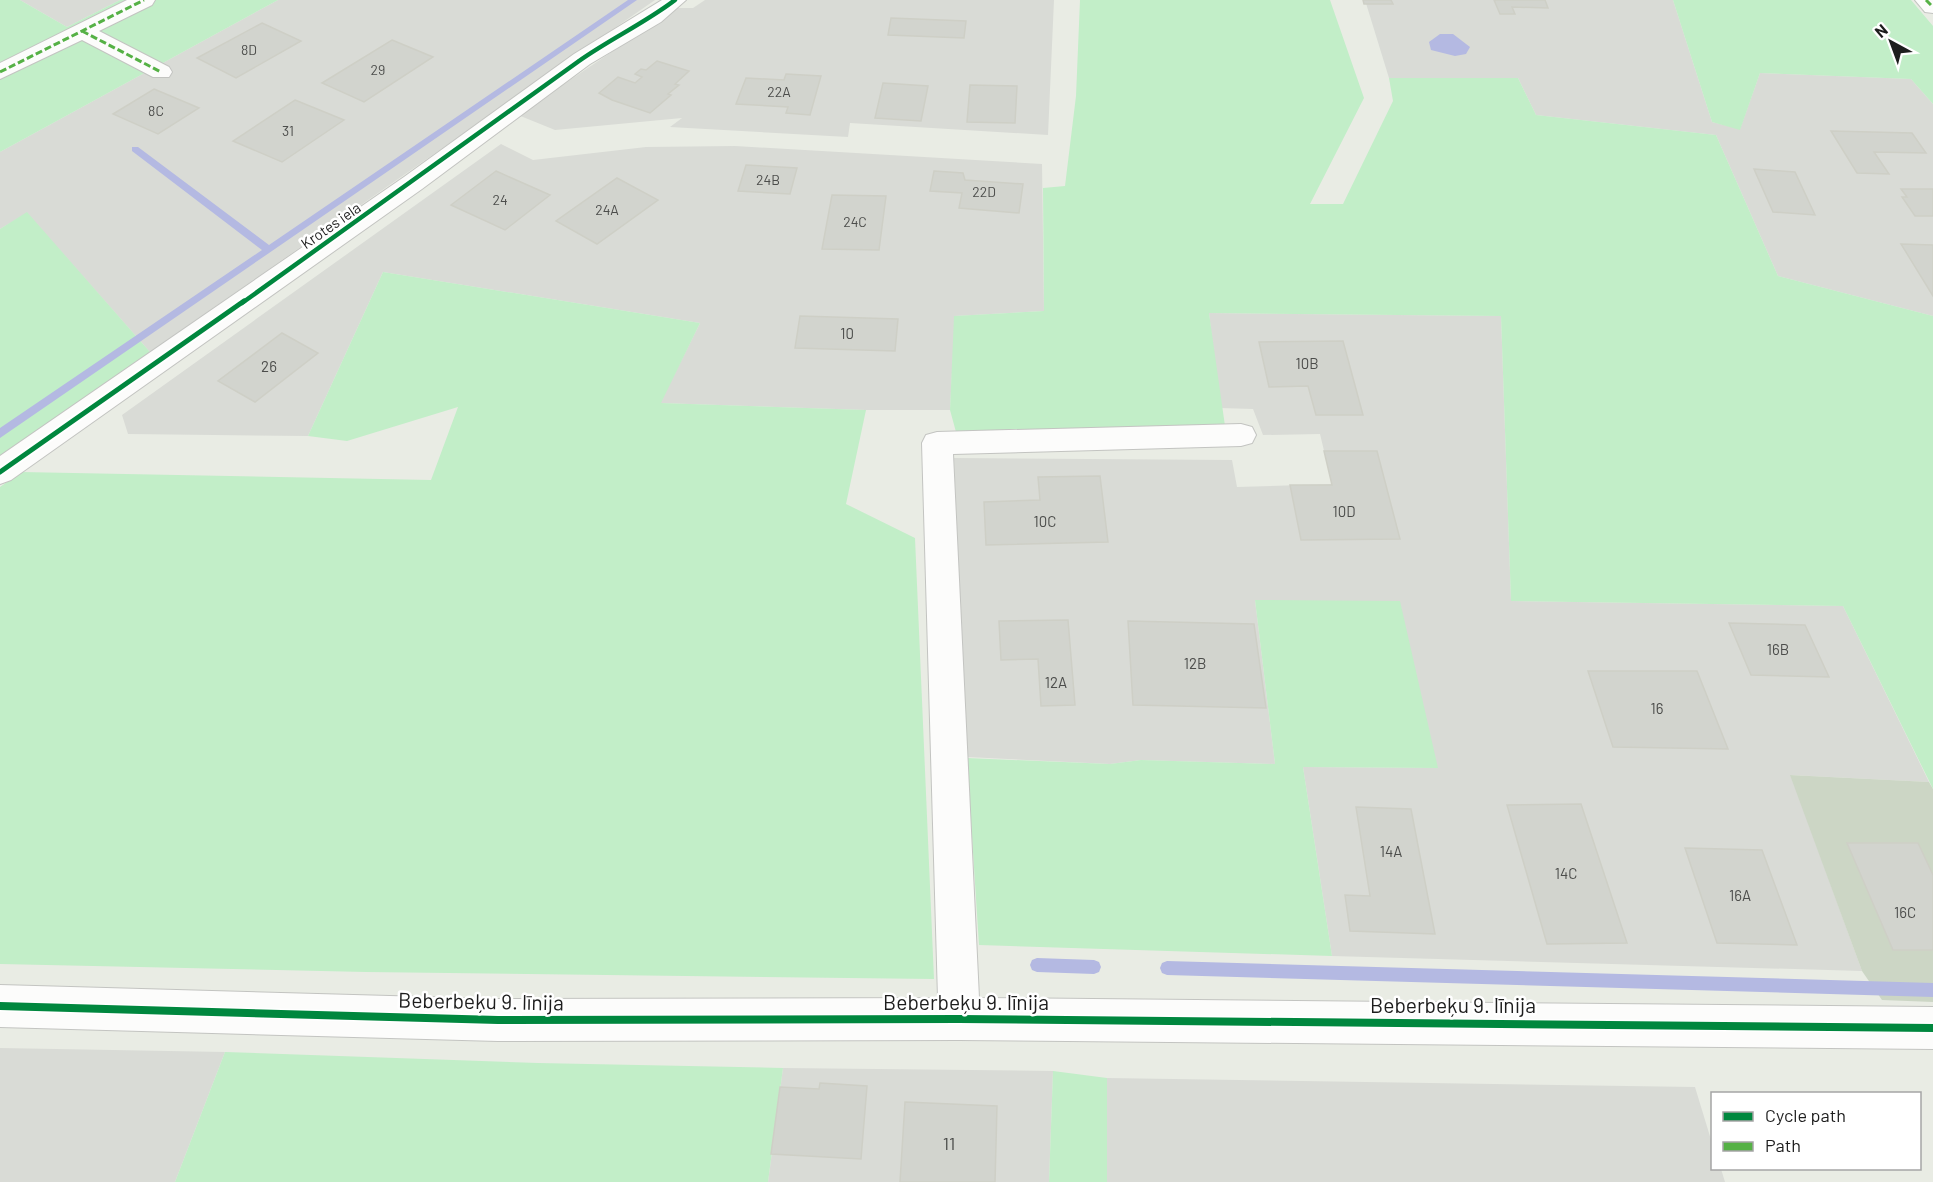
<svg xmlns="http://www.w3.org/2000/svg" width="1933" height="1182" font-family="Barlow,sans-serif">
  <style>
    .residential { fill: #d9dbd6 }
    .construction { fill: #ccd6c5 }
    .grass { fill: #c2eec8 }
    .water { fill: #b4b9e2 }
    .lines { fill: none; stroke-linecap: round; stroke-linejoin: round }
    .stream { fill: #b4b9e2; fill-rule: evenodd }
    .building { fill: #d2d4ce; stroke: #cecfc6; stroke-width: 1.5 }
    .minor-casing { stroke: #c3c4c1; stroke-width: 2 }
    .minor { fill: #fcfcfb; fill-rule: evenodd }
    .quiet { stroke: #55b145; stroke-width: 3; stroke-dasharray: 7 3; stroke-linecap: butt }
    .cycleway-far2-casing { stroke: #fff; stroke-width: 8 }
    .cycleway-far1-casing { stroke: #fff; stroke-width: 9 }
    .cycleway-casing { stroke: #fff; stroke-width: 11 }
    .cycleway-far2 { stroke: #00873e; stroke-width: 4.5 }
    .cycleway-far1 { stroke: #00873e; stroke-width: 5 }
    .cycleway { stroke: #00873e; stroke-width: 8 }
    .labels { text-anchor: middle; stroke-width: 5; stroke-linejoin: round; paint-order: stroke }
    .far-number-label { font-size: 14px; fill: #4c4d4b }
    .far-street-label { font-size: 15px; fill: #1d1d1d; stroke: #fff }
    .number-label { font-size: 15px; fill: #4c4d4b }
    .near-number-label { font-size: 18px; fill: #4c4d4b }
    .near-street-label { font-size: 21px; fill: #1d1d1d; stroke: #fff }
  </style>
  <rect width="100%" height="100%" fill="#e9ece4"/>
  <path class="residential" d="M20,0h100l-53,27z
    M278,0h377l-505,352 -123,-139 -27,16v-77z
    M705,0h349l-6,135 -198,-12 -2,14 -178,-10 12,-9 -127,12 -37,-15 159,-107h16z
    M1365,0h308l39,122 28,7 20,-56 151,6 22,25v212l-155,-40 -62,-141 -180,-20 -18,-37h-129z
    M501,144l32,16 113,-13 89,-1 307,18 2,147 -89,5 -5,94h-84l-206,-7 40,-80 -317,-51 -75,164 -180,-2 -6,-19z
    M1209,313l292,3 10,285 332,5 86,176 -138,-7 71,196 -530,-15 -29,-189 134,1 -182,-168 20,164 -134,-4 -31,4 -143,-7 -13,-299 278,2 5,27 95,-3 -12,-50 -57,1 -10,-26 -33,-1z
    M0,1048l225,4 -50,130h-175z
    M783,1068l270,3 -4,111h-281z
    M1107,1078l588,9 17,56v25l9,1 4,13h-618z"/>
  <path class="construction" d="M1790,775l139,7 4,7v213l-51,-2 -20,-29z"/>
  <path class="grass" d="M0,0h20l47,27 53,-27h158l-278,152z
    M1080,0h250l34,98 -54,106h33l50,-103 -4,-23h129l18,37 180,20 62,141 155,40v473l-90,-183 -332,-5 -10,-285 -292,-3 16,113 -269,6 -6,-22 4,-94 90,-5 -1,-123 22,-2 11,-90z
    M1673,0h238l22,26v78l-22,-25 -151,-6 -20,57 -28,-8z
    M27,212l123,140 -150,105v-228z
    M383,272l317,51 -39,80 205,7 -20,94 69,34 19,441 -568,-7 -366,-8v-477l21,-15 410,8 27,-73 -111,34 -39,-5z
    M1255,600l145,1 38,167 -135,-1 29,189 -353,-11 -12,-187 143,6 31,-4 134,4z
    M225,1052l313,11 245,5 -15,114h-593z
    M1053,1071l54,7v104h-58z"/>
  <path class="water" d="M1440,34h13l17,13 -4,7 -11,2 -24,-6 -2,-8z"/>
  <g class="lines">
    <path class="stream" d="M628,0h9l-637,438v-10l262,-178 -130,-99v-4h6l131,98z
      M1037,958l57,2 5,2 2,5 -2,5 -5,2 -57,-2 -5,-2 -2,-5 2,-5z
      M1167,961l766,22v14l-766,-22 -5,-2 -2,-5 2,-5z"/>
  </g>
  <path class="building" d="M1363,0h28l2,4h-29z
    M1494,0h51l3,8 -36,-1 3,7h-15z
    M891,18l75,3 -2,17 -76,-3z
    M262,23l39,18 -65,37 -39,-20z
    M392,40l41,17 -69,45 -42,-19z
    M657,61l32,10 -14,13 4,1 -11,9 3,1 -21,18 -38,-13 -13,-7 19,-16 17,6 7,-6 -7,-3 6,-5 5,1z
    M786,74l35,2 -11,39 -24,-2 2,-6 -52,-3 10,-26 38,2z
    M883,83l45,3 -7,35 -46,-3z
    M970,85l47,1 -2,37 -48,-1z
    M154,89l45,19 -41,26 -45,-20z
    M295,100l49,20 -62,42 -49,-21z
    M1831,131l81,2 14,20 -52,-1 15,22 -32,-1z
    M746,165l51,3 -7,26 -52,-3z
    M1754,169l41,3 20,43 -42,-3z
    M496,171l54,24 -45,35 -54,-25z
    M934,171l29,2 2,7 58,4 -4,29 -60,-5 3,-15 -32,-2z
    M617,178l41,22 -61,44 -41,-23z
    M1901,189h32v27h-18l-13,-19h5z
    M832,195l54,1 -7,54 -57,-1z
    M1901,244l32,1v51z
    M800,316l98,3 -3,32 -100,-3z
    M282,333l36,20 -63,49 -37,-21z
    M1343,341l20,74h-47l-8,-29 -39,1 -10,-45z
    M1324,451h53l23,88 -99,1 -11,-55h42z
    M1100,476l8,66 -122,3 -2,-43 56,-2 -2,-23z
    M1068,620l7,85 -34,1 -3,-47 -37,1 -2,-39z
    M1128,621l126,3 12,84 -133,-3z
    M1729,623l76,2 24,52 -78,-2z
    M1588,671h109l31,78 -115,-2z
    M1581,804l46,139 -80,1 -40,-139z
    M1356,807l55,2 24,125 -85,-3 -5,-36 25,1z
    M1847,843h71l15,32v75h-40z
    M1685,848l77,2 35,95 -80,-2z
    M820,1083l47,3 -6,73 -90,-5 9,-67 39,2z
    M905,1102l92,4 -2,76h-95z"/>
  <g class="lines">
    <defs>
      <path id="minor" d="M127,0h28l-3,5 -53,26 70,36 3,5 -3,5h-16l-71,-37 -82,39v-16z
        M662,0h24l-25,22 -71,42 -168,125 -411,291 -11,4v-28l404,-279 170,-123z
        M1915,0h18v13l-8,-1z
        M1241,424l11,3 4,8 -4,8 -11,3 -288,8 26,544 954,9v42l-974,-9 -461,1 -498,-14v-42l498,14 440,-1 -16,-555 4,-8 11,-3z"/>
    </defs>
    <use href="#minor" class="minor-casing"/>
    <use href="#minor" class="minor"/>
    <path class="quiet" d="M1926,0l7,7
      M82,31l79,41
      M0,72l144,-72"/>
    <defs>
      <path id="cycleway-far2" d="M242,303c113,-80 225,-161 337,-242 31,-22 66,-38 96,-61"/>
      <path id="cycleway-far1" d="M0,472l244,-171"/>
      <path id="cycleway" d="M0,1006l498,14 461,-1 974,9"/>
    </defs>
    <use href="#cycleway-far2" class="cycleway-far2-casing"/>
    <use href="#cycleway-far1" class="cycleway-far1-casing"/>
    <use href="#cycleway" class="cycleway-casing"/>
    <use href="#cycleway-far2" class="cycleway-far2"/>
    <use href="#cycleway-far1" class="cycleway-far1"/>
    <use href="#cycleway" class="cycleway"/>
  </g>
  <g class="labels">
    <g class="far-number-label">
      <text x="249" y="55">8D</text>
      <text x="378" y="75">29</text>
      <text x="779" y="97">22A</text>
      <text x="156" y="116">8C</text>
      <text x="288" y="136">31</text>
      <text x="768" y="185">24B</text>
      <text x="984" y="197">22D</text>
      <text x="500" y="205">24</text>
      <text x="607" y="215">24A</text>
      <text x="855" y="227">24C</text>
    </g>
    <g class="far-street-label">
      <text transform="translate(331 226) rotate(-35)" y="5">Krotes iela</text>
    </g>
    <g class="number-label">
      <text x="847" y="339">10</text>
      <text x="1307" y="369">10B</text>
      <text x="269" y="372">26</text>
      <text x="1344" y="517">10D</text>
      <text x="1045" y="527">10C</text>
      <text x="1778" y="655">16B</text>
      <text x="1195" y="669">12B</text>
      <text x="1056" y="688">12A</text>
      <text x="1657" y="714">16</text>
      <text x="1391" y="857">14A</text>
      <text x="1566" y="879">14C</text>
      <text x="1740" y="901">16A</text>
      <text x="1905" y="918">16C</text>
    </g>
    <g class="near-number-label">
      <text x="949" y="1150">11</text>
    </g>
    <g class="near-street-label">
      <text transform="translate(481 1002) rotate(1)" y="7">Beberbeķu 9. līnija</text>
      <text x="966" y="1010">Beberbeķu 9. līnija</text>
      <text x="1453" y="1013">Beberbeķu 9. līnija</text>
    </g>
  </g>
  <rect x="1711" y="1092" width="210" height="78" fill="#ffffff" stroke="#a5a5a5" stroke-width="1.5"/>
  <rect x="1723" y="1112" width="30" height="9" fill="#00873e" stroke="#a5a5a5" stroke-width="1.5"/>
  <text x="1765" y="1122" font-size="18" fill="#1d1d1d">Cycle path</text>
  <rect x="1723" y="1142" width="30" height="9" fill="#55b145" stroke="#a5a5a5" stroke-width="1.5"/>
  <text x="1765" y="1152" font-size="18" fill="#1d1d1d">Path</text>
  <g transform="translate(1891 42) rotate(319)" stroke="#ffffff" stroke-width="4.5" paint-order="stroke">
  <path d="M0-4.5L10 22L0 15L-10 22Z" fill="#1d1d1d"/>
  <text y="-9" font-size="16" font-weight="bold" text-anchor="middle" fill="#1d1d1d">N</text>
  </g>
</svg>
